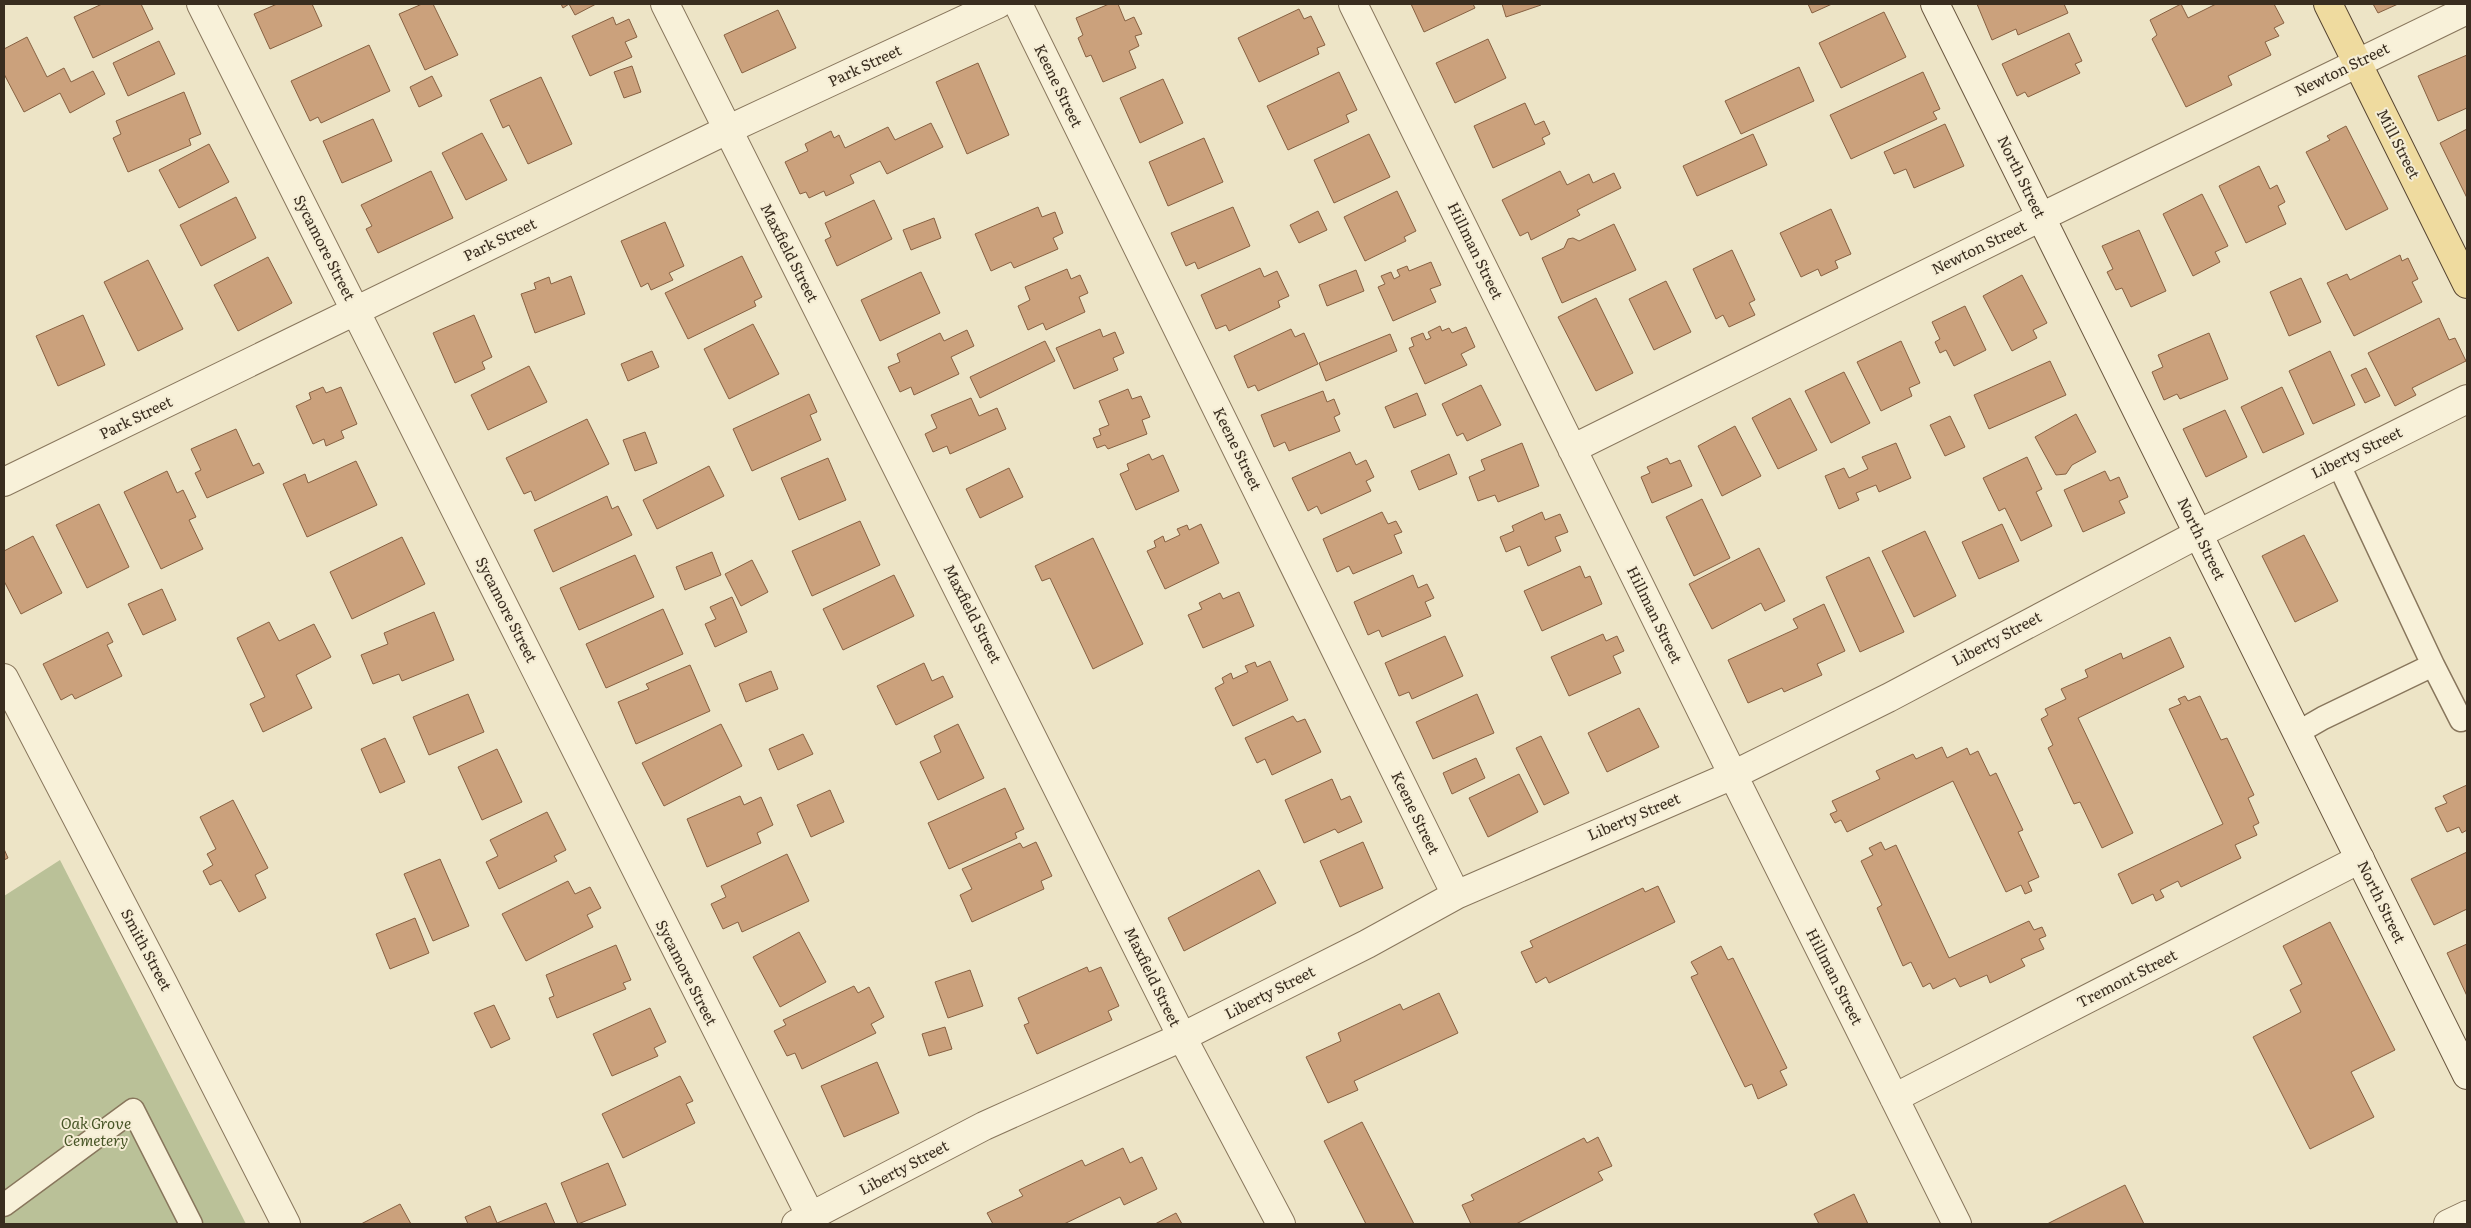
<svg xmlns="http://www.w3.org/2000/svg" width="2471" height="1228" font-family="Literata,serif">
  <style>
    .cemetery { fill: #bac198 }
    .building { fill: #cba17c; stroke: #876142 }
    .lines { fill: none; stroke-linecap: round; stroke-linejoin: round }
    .lane-casing { stroke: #88765c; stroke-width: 25 }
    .street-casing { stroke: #88765c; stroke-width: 30 }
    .secondary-casing { stroke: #6a573f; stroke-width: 30 }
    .primary-casing { stroke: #564430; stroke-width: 30 }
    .lane { stroke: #f8f1d9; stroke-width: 22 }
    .street { stroke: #f8f1d9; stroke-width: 28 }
    .secondary { stroke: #f8f1d9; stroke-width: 28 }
    .primary { stroke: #efdb9f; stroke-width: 28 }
    .labels { text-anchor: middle; stroke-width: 4; stroke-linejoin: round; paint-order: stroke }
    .street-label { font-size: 15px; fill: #392d1f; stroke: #f5edd5 }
    .park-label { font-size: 15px; font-style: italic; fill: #475526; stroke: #f5edd5 }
  </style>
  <rect width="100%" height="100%" fill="#ede4c6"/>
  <path class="cemetery" d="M60,860l186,364h-242v-328z"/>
  <path class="building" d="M102,4h39l12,25 -60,29 -19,-41z
    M277,4h35l10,22 -52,23 -16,-35z
    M422,4h11l25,51 -33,15 -26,-56z
    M561,4h35l-21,11 -6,-11 -6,4z
    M1109,4h9l7,17 9,-4 8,17 -7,2 4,10 -10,5 7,17 -33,14 -12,-27 -5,2 -8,-19 5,-3 -7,-17z
    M1411,4h62l2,4 -51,24z
    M1502,4h38l1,1 -35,12z
    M1808,4h24l-20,9z
    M1977,4h87l4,9 -50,22 -2,-6 -24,11z
    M2181,4l7,14 28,-14h58l10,19 -10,5 5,8 -14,6 6,13 -43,21 4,9 -46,22 -34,-68 5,-4 -7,-15z
    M2373,4h25l-20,9z
    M1299,9l5,10 7,-3 14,29 -8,3 2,6 -60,28 -21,-44z
    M778,10l18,38 -54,25 -18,-38z
    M1884,12l22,45 -65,31 -22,-45z
    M613,17l3,8 13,-6 8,18 -12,5 7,15 -42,19 -18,-40z
    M2069,33l13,28 -7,3 5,9 -52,24 -3,-5 -8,4 -15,-32z
    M27,37l20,40 17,-9 7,14 22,-11 12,23 -35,19 -10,-20 -36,19 -20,-38v-25z
    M1488,39l18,39 -51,25 -19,-40z
    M159,41l16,33 -47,22 -15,-33z
    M369,45l21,46 -69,32 -3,-6 -8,4 -19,-40z
    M2467,55v53l-29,13 -20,-45z
    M978,63l31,72 -42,19 -31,-72z
    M632,66l9,26 -17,6 -10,-26z
    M1799,67l15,34 -73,33 -16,-33z
    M1339,72l18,38 -11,5 3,7 -61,28 -21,-44z
    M1923,72l17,37 -7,3 4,7 -86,40 -21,-44z
    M432,76l10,20 -23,11 -9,-20z
    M541,77l31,67 -44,20 -19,-39 -6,3 -13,-28z
    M1163,79l20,44 -43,20 -20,-45z
    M184,92l17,42 -12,5 2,6 -63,27 -15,-34 8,-4 -5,-13z
    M1525,103l10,22 9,-4 6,13 -8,4 3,6 -52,24 -19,-42z
    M373,119l19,42 -50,22 -19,-42z
    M931,123l12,24 -56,27 -7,-13 -30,14 4,8 -28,13 -2,-5 -15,7 -3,-6 -6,2 -15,-32 23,-11 -3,-7 26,-13 3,7 5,-3 6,13 43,-21 7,13z
    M1945,124l19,42 -50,22 -8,-19 -12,5 -10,-22z
    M2346,126l42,83 -42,21 -40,-78 24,-12 -3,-4z
    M2467,129v69l-27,-55z
    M482,133l25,47 -41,20 -24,-47z
    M1369,134l21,43 -56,26 -20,-43z
    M1753,134l14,31 -70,31 -14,-30z
    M1204,138l19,44 -55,24 -19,-44z
    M209,144l20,38 -50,26 -20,-38z
    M2259,166l11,23 7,-4 8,17 -7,4 8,18 -40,19 -27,-57z
    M431,171l22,47 -75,35 -12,-24 6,-3 -11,-21z
    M1560,171l7,14 22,-11 4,9 21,-10 7,15 -44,22 3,5 -49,25 -3,-8 -8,4 -18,-36z
    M1397,191l19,40 -12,6 2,4 -41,20 -21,-44z
    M2202,194l26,52 -13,6 5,10 -27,14 -30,-62z
    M236,197l20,41 -55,28 -21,-41z
    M874,200l18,39 -55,27 -12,-26 6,-3 -6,-14z
    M1038,207l4,10 13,-5 8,21 -10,5 5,11 -44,19 -3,-6 -20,9 -16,-37z
    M1233,207l17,39 -52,23 -3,-7 -9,4 -15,-33z
    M1831,209l20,45 -16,7 3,7 -17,8 -3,-7 -17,8 -21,-44z
    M1318,211l9,19 -28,13 -9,-18z
    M934,218l7,20 -30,12 -8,-20z
    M665,222l19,44 -15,7 4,7 -22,10 -3,-7 -7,4 -20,-46z
    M1614,224l22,46 -74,33 -20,-45 22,-10 4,-9 5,-1 6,3z
    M2139,230l27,61 -35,16 -9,-19 -6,2 -9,-18 6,-3 -11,-23z
    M1732,250l23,50 -6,3 6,12 -26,12 -6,-12 -7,4 -23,-50z
    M2400,255l2,6 6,-3 10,21 -6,3 10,20 -68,34 -27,-53 20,-9 3,6z
    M742,256l20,41 -8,4 2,5 -68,33 -23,-46z
    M268,257l24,46 -54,28 -24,-46z
    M148,260l35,69 -45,22 -34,-69z
    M1431,262l10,23 -11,4 6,13 -43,19 -15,-34 7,-3 -4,-8 10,-4 3,7 6,-3 -3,-6 10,-4 2,5z
    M1260,268l4,9 13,-6 12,25 -11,5 2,6 -51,24 -3,-6 -10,4 -15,-34z
    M1067,269l4,10 9,-4 8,18 -9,4 6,15 -39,18 -3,-7 -15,7 -10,-24 12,-6 -5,-13z
    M1356,270l8,21 -37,15 -8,-21z
    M921,272l19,41 -60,28 -19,-41z
    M2022,275l25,48 -14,7 4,8 -25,13 -29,-55z
    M571,276l14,38 -50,19 -14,-39 15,-5 -2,-6 15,-6 2,7z
    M2301,278l20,44 -32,14 -19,-44z
    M1666,281l25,51 -37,18 -25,-51z
    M1596,298l37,75 -37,18 -38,-74z
    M1965,306l21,44 -32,16 -8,-16 -6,3 -5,-11 5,-3 -8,-17z
    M83,315l22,50 -47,21 -22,-50z
    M474,315l18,42 -10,5 3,7 -30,14 -22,-50z
    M2439,318l10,22 6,-2 11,23 -54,27 4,7 -21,11 -27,-53z
    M753,324l26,50 -50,25 -25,-50z
    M1440,326l2,5 7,-3 3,5 14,-6 9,20 -14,7 6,11 -42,19 -16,-36 5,-2 -3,-8 12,-5 3,7 5,-2 -3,-6z
    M1100,329l3,8 12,-5 9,21 -11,5 5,12 -44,19 -18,-41z
    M1291,329l4,8 9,-4 14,31 -60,27 -3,-6 -7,3 -14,-32z
    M967,330l7,16 -23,11 8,17 -45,21 -3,-8 -11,5 -12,-25 12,-5 -3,-8 43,-21 4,8z
    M2209,333l19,46 -48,20 -3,-5 -13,6 -12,-28 11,-5 -5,-12z
    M1390,334l7,17 -71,30 -7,-18z
    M1045,341l10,20 -75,37 -10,-21z
    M1901,341l19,42 -11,5 3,8 -31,15 -24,-49z
    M652,351l7,16 -31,14 -7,-17z
    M2330,351l25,54 -42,19 -24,-53z
    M2050,361l16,34 -77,34 -15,-34z
    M529,366l18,36 -59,28 -17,-35z
    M2366,368l14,28 -15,7 -14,-28z
    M1844,372l26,51 -39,20 -26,-52z
    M1481,385l20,40 -34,16 -4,-8 -6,3 -15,-32z
    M323,387l3,6 15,-6 16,37 -16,7 3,7 -18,8 -2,-7 -11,5 -17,-38 15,-7 -2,-6z
    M2282,387l22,47 -41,19 -22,-46z
    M1128,389l4,10 9,-3 9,21 -8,3 5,14 -39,15 -3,-4 -8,3 -4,-10 8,-3 -2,-6 10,-4 -10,-24z
    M1323,391l4,11 7,-3 6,15 -6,3 6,14 -51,20 -4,-9 -11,5 -13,-32z
    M1417,393l9,22 -32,13 -9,-21z
    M809,394l8,18 -7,3 11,25 -69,31 -19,-42z
    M971,398l8,18 18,-8 9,21 -56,25 -3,-8 -14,6 -8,-18 12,-6 -6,-13z
    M1790,398l27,52 -39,19 -26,-51z
    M2225,410l22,47 -41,20 -23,-48z
    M2076,414l20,38 -24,13 -6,9 -10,1 -21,-38z
    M1950,416l15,31 -20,9 -15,-31z
    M587,419l22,45 -74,37 -4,-10 -7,3 -18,-36z
    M1735,426l26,50 -39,20 -24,-50z
    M236,429l17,37 6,-3 5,10 -57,25 -12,-25 6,-3 -10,-21z
    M645,432l12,31 -22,8 -12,-31z
    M1522,443l17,43 -41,16 -3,-7 -17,6 -9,-24 16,-7 -4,-10z
    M1896,443l15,35 -32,14 -3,-7 -20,8 3,7 -20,9 -14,-33 19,-8 5,10 19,-9 -6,-12z
    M1350,452l6,13 10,-5 8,17 -8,4 5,10 -50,23 -4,-8 -9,5 -16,-33z
    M1149,454l3,6 11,-5 16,36 -43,19 -16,-36 9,-4 -2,-6z
    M1449,454l8,20 -38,16 -8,-19z
    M2027,457l15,32 -6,3 16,34 -31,15 -16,-33 -6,3 -16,-33z
    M828,458l18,42 -47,20 -18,-42z
    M1667,458l3,6 10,-4 12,26 -40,17 -11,-26 9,-4 -3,-6z
    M356,461l21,44 -70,32 -24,-53 22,-10 3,9z
    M709,466l15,30 -67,33 -14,-29z
    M1009,468l14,29 -43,21 -14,-29z
    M167,471l10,22 6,-3 13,27 -7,3 14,29 -42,20 -37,-77z
    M2105,471l5,10 9,-4 9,20 -9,4 6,12 -42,19 -19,-42z
    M607,496l5,13 6,-3 14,29 -79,37 -19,-42z
    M1702,499l28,59 -36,18 -28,-59z
    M99,504l30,63 -42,21 -31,-63z
    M1382,512l6,12 8,-3 6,11 -8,3 8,18 -49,21 -4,-8 -12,6 -14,-33z
    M1542,512l3,8 15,-6 8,18 -13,5 6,14 -33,15 -8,-20 -14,6 -6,-15 14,-6 -2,-5z
    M860,521l20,44 -68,31 -20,-45z
    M1201,524l18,39 -54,26 -18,-38 9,-4 -2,-6 9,-5 2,6 15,-7 -3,-6 10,-4 2,5z
    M2002,524l17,37 -40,18 -17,-37z
    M1925,531l31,65 -42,21 -32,-66z
    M2304,535l34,66 -43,21 -33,-66z
    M33,536l29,57 -41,21 -17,-33v-30z
    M402,537l23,47 -73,35 -22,-47z
    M1093,538l50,106 -50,25 -43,-91 -8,3 -7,-15z
    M1759,548l26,53 -20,10 -4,-8 -49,26 -23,-45z
    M712,552l9,23 -36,15 -9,-23z
    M635,555l19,42 -75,33 -19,-42z
    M1869,557l35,75 -44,20 -34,-75z
    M752,560l16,32 -27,14 -16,-32z
    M1580,566l5,12 5,-2 12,28 -60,27 -18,-40z
    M894,575l20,41 -71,34 -20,-41z
    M1413,575l5,13 9,-4 7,14 -9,4 6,14 -49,21 -3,-7 -11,5 -14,-33z
    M162,589l14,31 -33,15 -15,-31z
    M1239,592l15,34 -51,22 -15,-33 14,-6 -3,-6 21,-10 3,6z
    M732,597l15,35 -32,15 -10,-23 11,-5 -6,-12z
    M1824,604l21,47 -28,13 5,11 -38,17 -2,-4 -34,15 -20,-43 70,-32 -5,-9z
    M663,609l20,45 -77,34 -20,-44z
    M434,612l20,48 -52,21 -3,-7 -26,10 -12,-29 27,-11 -4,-11z
    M269,622l10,19 35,-17 17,33 -35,18 16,33 -49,24 -13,-28 15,-7 -28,-59z
    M108,632l5,10 -6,3 15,31 -47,23 -3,-5 -11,6 -18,-36z
    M1603,634l3,7 11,-5 7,15 -11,5 8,17 -52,23 -18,-39z
    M1445,636l18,40 -51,23 -3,-7 -10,4 -14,-33z
    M2170,637l14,30 -106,51 55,115 -31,15 -22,-46 -6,2 -26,-56 5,-3 -12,-26 7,-4 -3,-6 21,-10 -5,-10 27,-12 -3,-7 36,-17 2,6z
    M1270,661l18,39 -55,26 -18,-38 9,-5 -2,-5 9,-5 2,6 15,-7 -3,-6 10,-4 2,5z
    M924,663l8,18 11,-5 10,21 -57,28 -19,-39z
    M690,665l20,46 -74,33 -18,-42 31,-13 -3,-5z
    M771,671l7,18 -32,13 -7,-18z
    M468,694l16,38 -55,23 -16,-38z
    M1477,694l17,39 -61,26 -17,-37z
    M2185,696l3,5 12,-5 21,44 6,-2 27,57 -6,3 11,25 -6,3 4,9 -22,10 6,13 -60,29 -3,-6 -18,9 4,7 -8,4 -3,-7 -21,10 -14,-30 105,-50 -54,-115 12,-5 -3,-5z
    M1639,708l20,39 -52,25 -19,-39z
    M1293,716l4,6 8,-3 16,33 -49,23 -7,-16 -8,4 -12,-25z
    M721,724l21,42 -78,40 -22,-43z
    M958,724l26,54 -46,22 -18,-38 21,-10 -7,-16z
    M803,734l10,20 -35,16 -9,-21z
    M1541,736l28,57 -25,12 -28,-57z
    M385,738l20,44 -25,11 -19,-44z
    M1942,747l5,11 20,-10 3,7 8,-4 12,25 6,-3 27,57 -5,2 21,45 -11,5 4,9 -7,3 -4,-9 -15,7 -53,-111 -106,51 -6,-12 -6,3 -5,-9 7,-3 -5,-10 48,-22 -4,-8 37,-17 3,5z
    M497,749l25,53 -40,18 -24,-53z
    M1476,758l9,20 -33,16 -9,-21z
    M1519,774l19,38 -50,25 -19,-39z
    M1332,779l9,21 9,-4 12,26 -24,11 -3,-4 -31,14 -19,-43z
    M2467,785v45l-5,3 -3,-6 -12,5 -12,-24 12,-5 -4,-7z
    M1005,788l19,41 -9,4 2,5 -68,31 -21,-46z
    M830,790l14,32 -33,15 -14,-32z
    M740,796l4,9 17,-8 12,28 -16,8 4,10 -54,24 -20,-48z
    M233,800l35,68 -13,7 11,23 -27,14 -18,-32 -11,5 -7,-14 10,-6 -6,-11 9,-5 -16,-32z
    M547,812l19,38 -12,6 3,5 -58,28 -13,-27 12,-6 -8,-16z
    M1036,842l16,34 -11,5 3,8 -72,33 -12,-27 12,-6 -10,-20 58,-26 3,5z
    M1363,842l20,46 -43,19 -20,-46z
    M1881,842l4,8 11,-5 53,113 80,-37 5,9 8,-3 4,9 -7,3 5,10 -23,10 4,7 -35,17 -3,-8 -27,12 -5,-9 -22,11 -3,-6 -7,4 -12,-25 -8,4 -26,-58 5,-3 -21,-44 12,-6 -4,-7z
    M4,849l4,9 -4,2z
    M2467,852v57l-33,16 -23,-46z
    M787,854l22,47 -67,31 -4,-10 -15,7 -12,-25 15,-7 -5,-11z
    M440,859l29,67 -36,15 -29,-67z
    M1259,870l17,33 -92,48 -16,-33z
    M568,881l7,13 15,-7 11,21 -14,7 6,12 -67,34 -24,-47z
    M1658,886l17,36 -126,61 -3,-6 -10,6 -15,-31 12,-5 -3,-6 113,-53 2,4z
    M415,918l14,35 -39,16 -14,-35z
    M2330,922l65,128 -44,22 23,45 -64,32 -57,-112 48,-25 -11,-22 12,-6 -19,-38z
    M799,932l27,50 -46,25 -27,-50z
    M2467,944v52l-20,-43z
    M616,945l15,35 -8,3 3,6 -69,29 -8,-20 5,-2 -8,-21z
    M1721,946l7,14 5,-2 54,110 -7,3 7,14 -29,14 -6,-15 -7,3 -54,-110 7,-3 -7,-12z
    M1087,967l2,5 12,-5 18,39 -11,5 4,9 -75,34 -13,-29 5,-2 -11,-25z
    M970,970l13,36 -35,12 -13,-36z
    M854,986l4,7 11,-6 15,30 -13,7 5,9 -74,36 -7,-16 -8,3 -13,-25 12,-6 -3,-5z
    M1439,993l19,40 -104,48 4,9 -30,13 -22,-46 35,-16 -3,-8 62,-29 3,6z
    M494,1005l16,34 -19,9 -17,-35z
    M650,1008l16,34 -12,6 4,8 -46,20 -19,-42z
    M945,1027l7,22 -23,7 -7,-22z
    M877,1062l22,51 -55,24 -23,-51z
    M680,1076l13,25 -7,3 9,19 -72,35 -21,-44z
    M1362,1122l52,102h-48l-42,-83z
    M1598,1137l14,29 -14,6 5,8 -87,44h-45l-9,-19 12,-5 -3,-5 113,-57 3,5z
    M1123,1148l7,15 12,-6 15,32 -33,16 -4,-8 -56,27h-71l-6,-11 36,-17 -4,-6 63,-30 3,6z
    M608,1163l18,42 -48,19 -17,-41z
    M2125,1185l19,39h-97z
    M1854,1194l14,30h-49l-5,-10z
    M546,1203l9,21h-87l-3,-7 25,-11 7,17z
    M400,1204l11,20h-50z
    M1176,1213l6,11h-27z"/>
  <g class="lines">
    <defs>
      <path id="lane" d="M2433,665l28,55
        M2297,733l26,-15 110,-53 -95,-202
        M4,1205l129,-95 58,114"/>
      <path id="street" d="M201,4l610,1213
        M665,4l517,1033 99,187
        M1018,4l438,891
        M1353,4l380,771 224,449
        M1572,449l469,-232 426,-207
        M4,482l723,-352 271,-126
        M4,678l159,305 123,241
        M1894,1098l466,-239
        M796,1224l188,-98 198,-89 185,-93 89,-49 277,-120 155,-77 310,-164 269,-135
        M2448,1224l19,-9"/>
      <path id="secondary" d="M1935,4l532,1071"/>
      <path id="primary" d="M2328,4l139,280"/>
    </defs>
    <use href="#lane" class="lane-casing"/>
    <use href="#street" class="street-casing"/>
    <use href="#secondary" class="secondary-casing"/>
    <use href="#primary" class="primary-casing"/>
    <use href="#lane" class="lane"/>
    <use href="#street" class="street"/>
    <use href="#secondary" class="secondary"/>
    <use href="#primary" class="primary"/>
  </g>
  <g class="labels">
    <g class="street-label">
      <text transform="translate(865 66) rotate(-25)" y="5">Park Street</text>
      <text transform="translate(2342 70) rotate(-26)" y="5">Newton Street</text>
      <text transform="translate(1058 86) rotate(64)" y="5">Keene Street</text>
      <text transform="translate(2398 144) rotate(63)" y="5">Mill Street</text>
      <text transform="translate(2021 177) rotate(64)" y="5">North Street</text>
      <text transform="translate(500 240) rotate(-26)" y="5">Park Street</text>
      <text transform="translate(324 248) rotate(63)" y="5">Sycamore Street</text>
      <text transform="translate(1979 248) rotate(-26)" y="5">Newton Street</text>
      <text transform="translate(1475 251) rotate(64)" y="5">Hillman Street</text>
      <text transform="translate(789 253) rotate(63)" y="5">Maxfield Street</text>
      <text transform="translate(136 418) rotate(-26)" y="5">Park Street</text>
      <text transform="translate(1237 449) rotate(64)" y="5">Keene Street</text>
      <text transform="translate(2357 453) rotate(-26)" y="5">Liberty Street</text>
      <text transform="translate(2201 539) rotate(64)" y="5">North Street</text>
      <text transform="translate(506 610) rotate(63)" y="5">Sycamore Street</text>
      <text transform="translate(972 614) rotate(63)" y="5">Maxfield Street</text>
      <text transform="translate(1654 615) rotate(64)" y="5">Hillman Street</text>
      <text transform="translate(1997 639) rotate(-28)" y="5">Liberty Street</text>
      <text transform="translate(1415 813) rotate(64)" y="5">Keene Street</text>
      <text transform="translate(1634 817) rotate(-23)" y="5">Liberty Street</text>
      <text transform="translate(2381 902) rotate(64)" y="5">North Street</text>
      <text transform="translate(146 950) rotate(62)" y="5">Smith Street</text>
      <text transform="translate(686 973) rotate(63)" y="5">Sycamore Street</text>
      <text transform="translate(1152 977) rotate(64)" y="5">Maxfield Street</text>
      <text transform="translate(1834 977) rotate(63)" y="5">Hillman Street</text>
      <text transform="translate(2127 979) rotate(-27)" y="5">Tremont Street</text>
      <text transform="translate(1270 993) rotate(-27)" y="5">Liberty Street</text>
      <text transform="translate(904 1168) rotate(-28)" y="5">Liberty Street</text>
    </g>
    <g class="park-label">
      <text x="96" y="1129">Oak Grove<tspan x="96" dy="17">Cemetery</tspan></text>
    </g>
  </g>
  <rect width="2471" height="1228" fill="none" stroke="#392d1f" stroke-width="10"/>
</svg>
